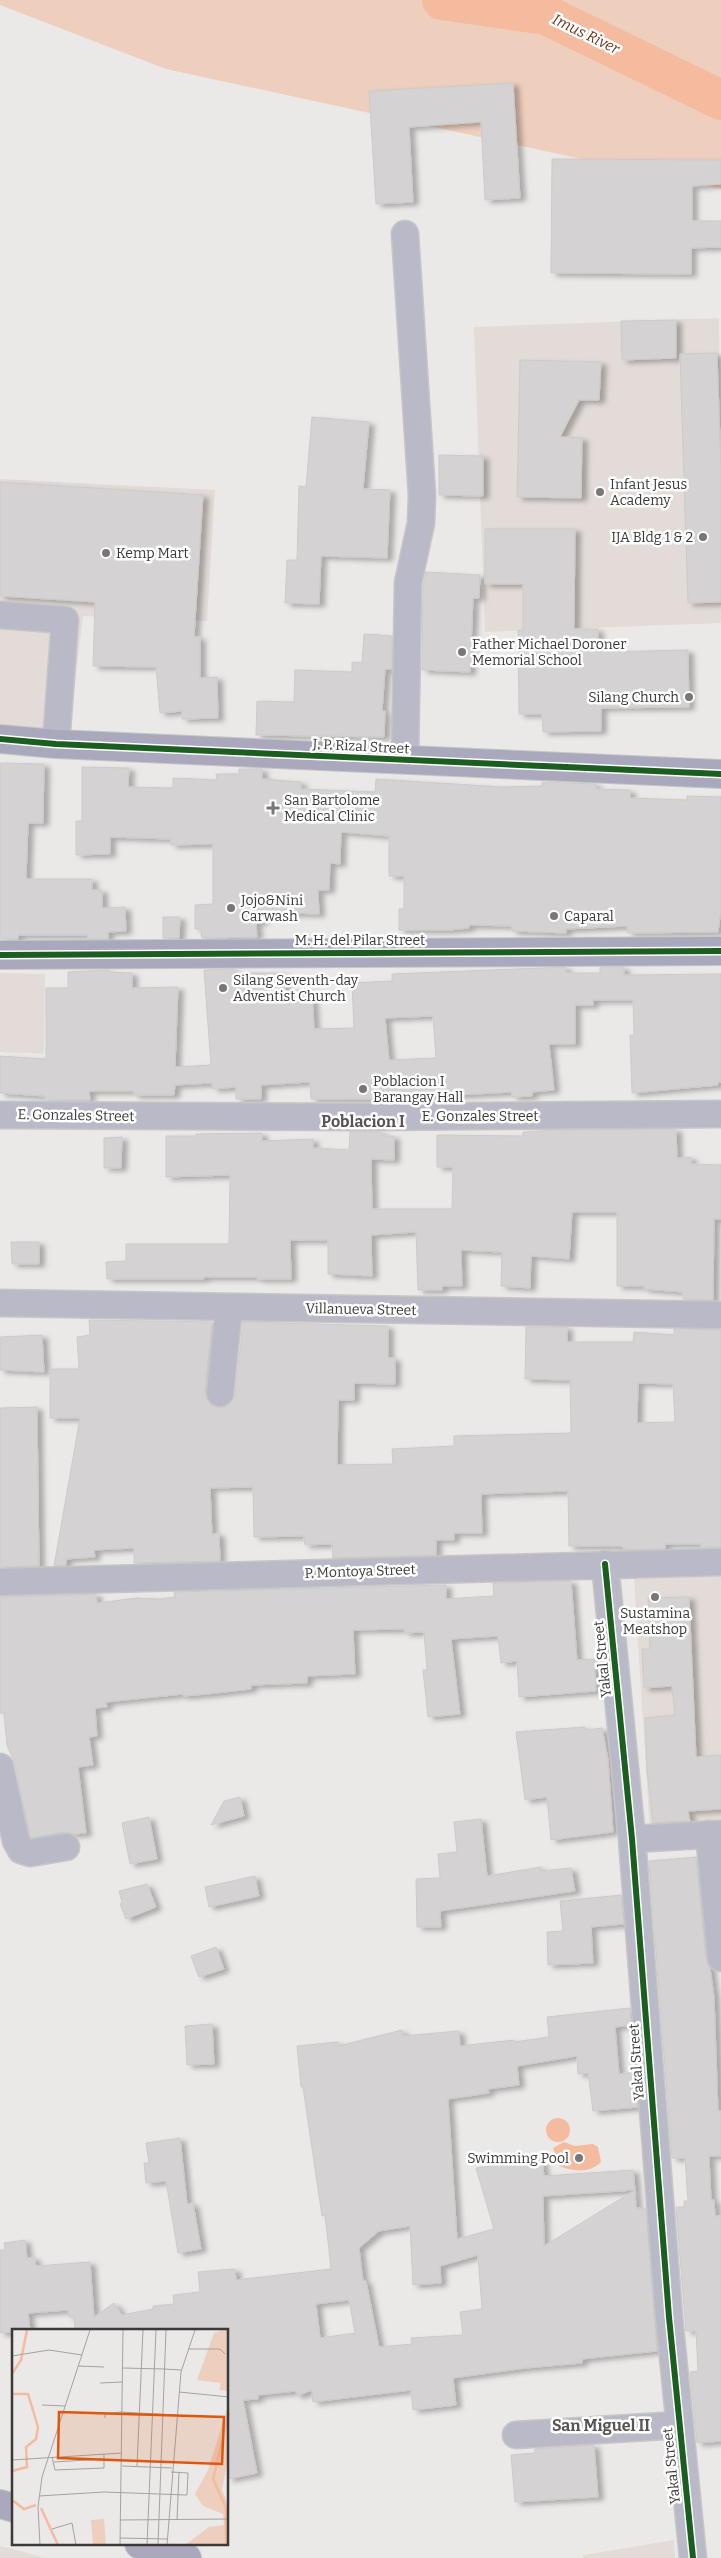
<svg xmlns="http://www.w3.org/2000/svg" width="721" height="2558" font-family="Bitter,serif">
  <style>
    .built { fill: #e2dbd7 }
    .green { fill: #eecebd }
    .water { fill: #f5bb9e }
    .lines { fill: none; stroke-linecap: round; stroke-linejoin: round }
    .river { stroke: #f5bb9e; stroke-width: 40 }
    .building { fill: #d4d2d2; stroke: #cccbc9; fill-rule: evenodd; filter: url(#shadow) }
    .minor-casing { stroke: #c7c6c5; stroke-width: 29 }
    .major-casing { stroke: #c7c6c5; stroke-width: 30 }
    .minor { stroke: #b9b9c8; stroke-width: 26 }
    .major { stroke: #a9a8bc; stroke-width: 28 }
    .cycleway-casing { stroke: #fff; stroke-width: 9 }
    .cycleway { stroke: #1b5e20; stroke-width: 6 }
    .poi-dot { fill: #797776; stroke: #fff; stroke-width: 2 }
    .labels { text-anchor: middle; stroke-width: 5; stroke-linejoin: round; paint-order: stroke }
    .poi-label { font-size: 14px; fill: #3b3a39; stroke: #fff; text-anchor: start }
    .street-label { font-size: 14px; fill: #3b3a39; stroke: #fff }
    .water-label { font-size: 15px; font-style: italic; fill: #6a3619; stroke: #fff }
    .quarter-label { font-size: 16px; font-weight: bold; fill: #585453; stroke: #fff }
    .inset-river { fill: none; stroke: #f5bb9e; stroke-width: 2.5 }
    .inset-road { fill: none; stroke: #a5a3a1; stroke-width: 1 }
    .view { fill: #df570e; fill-opacity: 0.15; stroke: #df570e; stroke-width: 2.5 }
    .inset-edge { fill: none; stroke: #3b3a39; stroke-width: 2.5 }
  </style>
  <defs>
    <filter id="shadow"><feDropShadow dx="5.5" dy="3" stdDeviation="2.5" flood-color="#0004"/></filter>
  </defs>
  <rect width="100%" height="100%" fill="#ebe9e7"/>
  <path class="built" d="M719,318l2,305 -236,9 -11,-305z
    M0,479l215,11 -8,131 -124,-5 -14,117 -69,-6z
    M0,973l45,1 -1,80 -44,-2z
    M721,1576v251l-71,5 -16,-253z
    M674,2540l1,18h-92l1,-3z
    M0,2546l24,6 21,6h-45z"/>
  <path class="green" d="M0,0h721v189l-555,-120 -166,-64z"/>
  <path class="water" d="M546 2130a12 12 0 1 1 24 0a12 12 0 1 1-24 0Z
    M564,2142l11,4 18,-2 5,3 3,15c-10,11 -28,10 -42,4l-6,-18z"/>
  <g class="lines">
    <path class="river" d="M442,0l104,15 175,85"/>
  </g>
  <path class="building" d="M513,83l7,115 -35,2 -4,-78 -72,5 4,75 -37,2 -7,-113z
    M552,159l169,1v24l-29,2v35h29v26l-30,1v26l-140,-1z
    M676,320v38l-54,2 -1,-39z
    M717,353l4,118v131l-33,1 -8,-249z
    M520,360l81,2 -2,38h-20l-19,37 22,1 -1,60 -64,-1z
    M312,417l57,5 -6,67 27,1 -3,68 -66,-2 -2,48 -34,-1 2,-43h10l2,-74 7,1z
    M439,455l44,1v40l-44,-1z
    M0,482l203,13 -9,142h6v41l17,-1 1,41 -36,1v-8l-22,2 -4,-46 -63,-1 2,-64 -95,-6z
    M485,529h90l-1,100h24v23l90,-2 1,57 -88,1v23l-58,1 -1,-18h-23l-1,-84h5v-46h-38z
    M426,572l54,3 -1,23h-6l-3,74 -48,-2 1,-85z
    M364,634l28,2v33h-7l-3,42h3l-1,26 -128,-2 1,-34 37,1 1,-32 57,2v-10l10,1z
    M0,763l44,1 -1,59h-15l-2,56h66v11h10v18l23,-1 1,24 -18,1v7h-20v-4h-70v4h-18z
    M82,767l47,1 -1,19 45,1v-10l44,2 -1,-6h23v-5h23v10l39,3v7l74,3 1,-13 127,8 39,-1v-4l54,2v5l34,1v8l57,2v-4l34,1v112l-3,23 -90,1 -1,-7 -61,3v4l-25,-1 -29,-1v-5l-43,-1v3l-20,2h-50v-21h5v-33h-15v-40l-48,-4 -1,32 -10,-1 -1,27h-11l1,24 -56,-2v9l-7,1 1,15 -55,1 -1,-9h-6v-24l18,-1v-60l-42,1v-6l-61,-2v17l-34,1v-34h6z
    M163,917h17l-1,21h-16z
    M566,967v6h34v-6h24v8l97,-1v108h-3v3l-86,8 -2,-58h4l-1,-35h-40v5h-18v39h-26l5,46 -22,2v4l-20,1v-5l-130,7h-71l-1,-17 -49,3v14h-25v-12l-23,2 -1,-6 -37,2 -1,10h-40v-4h-45l1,9h-45v-4l-45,-3v-37l46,3v-71h22v-16l41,-2v2l23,1v15l46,-1 -3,80 36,-2 -7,-95 30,-1v4h51v18l27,-2 2,40 40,-1 -2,-45 40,-2v-7zM433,1016l3,42 -47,2 -4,-42z
    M676,1129l1,29 14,-1v7l30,1v54h-7l-1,81 -30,-1v-7l-39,-3v-3h-27v-74h-45l-3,47 -38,-3 -1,32 -29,-2 1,-34 -41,-2 1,36h-20v4h-24l-2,-58 -45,3 1,41 -44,-2v-34h-38l1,39h-34v-2h-53v2h-97l-1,-17 20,-1v-17h103l1,-69 -64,2v-41h30v-2l66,-1v8l51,-2v9l36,2 1,-18h32v4h12v24l-23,-1 1,50h80l1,-42h-16v-32l86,1v-4l33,-2z
    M122,1137l-1,31h-17v-30z
    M11,1242h28v22h-27z
    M89,1320l123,2 -7,70 6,13 8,3 8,-2 8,-11 8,-73 145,4v32h7v26l-41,-1v17h-16l-1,65 56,-1 -1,-15 62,-3v-10l117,-3 -1,-53 -45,-1 1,-52h41v15h66l1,-10 40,3v-6l47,1v217h-20v-3h-36v5l-38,1 -6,-4h-52l-1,-55 -87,3 1,39h-28v7h-18v15l-103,3 -1,-14 -27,1 -1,-9 -50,1 -1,-50 -43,1 2,46 7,-1 1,28 -86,2v-15l-40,2 1,7 -29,2v6l-12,1 26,-148h-30v-49h29l-2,-32 13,-2zM638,1383l35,1 2,38 -38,1z
    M42,1335l2,37 -44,-2v-33z
    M37,1407l2,159 -39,1v-159z
    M571,1581l6,79 17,-1 2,32 -77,6 -2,-36 -16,2 -3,-27 -47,3 9,75 -32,3 -5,-47h4l-3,-38 -19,1 -1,-4 -51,1 2,44 -48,2v7l-56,2v4l-44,5 -24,2v-2l-77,8 1,5 -12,1 2,28 -8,1 4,28 -15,2 8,66 -12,1 -10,-2 -33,6 -1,-2 -15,-72 -8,-19 -3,-32h-4v-116l96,-3 1,9 40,-5 23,1 15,-2 -1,-5 272,-7v14l48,-3 -1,-13z
    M689,1597l7,160 25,-2v54l-33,2 2,10 -37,2 -6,-53 -2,-52 30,-3 -3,-29 -28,2 -2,-39h8l-2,-51z
    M585,1727v3l17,-2 6,32 5,72 -62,8 -4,-43 -22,3 -9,-68z
    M240,1797l4,19 -33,9 13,-24z
    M149,1817l8,42 -27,5 -8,-41z
    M481,1819l6,57 54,-9v4l30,-3 4,23 -135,20 1,16h-24l-1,-48 24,-1 -2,-24 19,-2 -3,-30z
    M696,1857l10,102 4,9 4,29 4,114h3v45h-12l2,44h3l1,16h6v225l-24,2 -7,-71 8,-1 -2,-40h-10l-10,-124h8v-6h4l-3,-43h-13l-23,-297z
    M255,1876l4,20 -50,11 -4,-20z
    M147,1884l9,23 -30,12 -6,-15 2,-2 -3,-11z
    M621,1895l3,29 -33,3 2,36 -45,2 -1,-33 16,-1 -3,-30z
    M216,1947l8,22 -25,8 -8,-21z
    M630,2008l1,17 -16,2 4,47 16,-2 3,35 -45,4 -5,-38 -10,1 -1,-18 -60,10 2,19 -31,4 1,4 -41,6 9,140 37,-10 -18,-61 66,-8 2,16 89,-6 2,20 -92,6 1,50 91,-56 1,18 10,1 11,142 -75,8v4l-56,5 -73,10 3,27 -43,5 -2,-20 -98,12 -1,-12 -15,6 -1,-5 -38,4v4l-15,1 14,73 -29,6v-149h-153l-1,-13h-5l-1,-7 -40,3 2,17 -30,3v-83h5l-1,-7 21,-3 2,18 7,-1 2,9 54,-4 4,55 20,-14 8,12 31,-6v-3l21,-2 -1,-9 27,-3 -2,-20 37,-3 1,11 95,-11 -6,-54 -3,1 -19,-129h-2l-4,-41 41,-4v4l64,-16 1,6 56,-5 1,15 54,-6v2l35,-5 -2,-20zM410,2226l3,59 28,-2 -1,-17 38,-11 4,54 -22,3 3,23 -52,3 1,6 -33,3 -13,-66h-3l-4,-33 20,-17zM349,2300l6,33 -35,5 -4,-34z
    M212,2024l2,40 -27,1 -2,-39z
    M180,2138l7,66 6,-1 8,46 -23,4 -12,-72 -20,2 -2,-20h5l-3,-20z
    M594,2445l4,52 -83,5 -4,-47 24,-2v-4z"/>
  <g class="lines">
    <defs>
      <path id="minor" d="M405,234l17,261 -1,28 -13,60 -3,177
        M0,615l65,5 -9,124
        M0,1115l366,2 355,-3
        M0,1303l721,12
        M220,1393l9,-86
        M605,1564l27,275 37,478 24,241
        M0,1582l721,-20
        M0,1767l16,74 5,9 9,3 36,-6
        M709,1834l12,124
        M632,1839l89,-5
        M516,2435l164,-10"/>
      <path id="major" d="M0,739l56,5 665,30
        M0,955l721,-4
        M0,2504l14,4
        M139,2544l48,14"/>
    </defs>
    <use href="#minor" class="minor-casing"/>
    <use href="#major" class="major-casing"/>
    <use href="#minor" class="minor"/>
    <use href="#major" class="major"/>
    <defs>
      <path id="cycleway" d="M0,739l56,5 665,30
        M0,955l721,-4
        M605,1564l27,275 37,478 24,241"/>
    </defs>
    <use href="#cycleway" class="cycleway-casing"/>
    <use href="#cycleway" class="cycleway"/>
  </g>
  <g class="poi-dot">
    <circle cx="600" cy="492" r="5"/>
    <circle cx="703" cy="537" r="5"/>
    <circle cx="106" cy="553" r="5"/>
    <circle cx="462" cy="652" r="5"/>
    <circle cx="689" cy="697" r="5"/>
    <path d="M270.5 800.5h5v5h5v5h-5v5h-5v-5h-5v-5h5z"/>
    <circle cx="231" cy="908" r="5"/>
    <circle cx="554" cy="916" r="5"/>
    <circle cx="223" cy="988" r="5"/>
    <circle cx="363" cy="1089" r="5"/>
    <circle cx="655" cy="1597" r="5"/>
    <circle cx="579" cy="2158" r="5"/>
  </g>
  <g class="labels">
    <g class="poi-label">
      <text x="610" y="489">Infant Jesus<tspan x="610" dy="16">Academy</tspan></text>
      <text x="693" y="542" text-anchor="end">IJA Bldg 1 &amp; 2</text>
      <text x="116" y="558">Kemp Mart</text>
      <text x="472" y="649">Father Michael Doroner<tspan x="472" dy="16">Memorial School</tspan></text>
      <text x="679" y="702" text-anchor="end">Silang Church</text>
      <text x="284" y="805">San Bartolome<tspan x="284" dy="16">Medical Clinic</tspan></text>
      <text x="241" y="905">Jojo&amp;Nini<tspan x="241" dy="16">Carwash</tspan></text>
      <text x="564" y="921">Caparal</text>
      <text x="233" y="985">Silang Seventh-day<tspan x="233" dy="16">Adventist Church</tspan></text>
      <text x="373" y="1086">Poblacion I<tspan x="373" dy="16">Barangay Hall</tspan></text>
      <text x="655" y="1618" text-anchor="middle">Sustamina<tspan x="655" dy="16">Meatshop</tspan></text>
      <text x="569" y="2163" text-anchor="end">Swimming Pool</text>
    </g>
    <g class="street-label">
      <text transform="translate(361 746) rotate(3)" y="5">J. P. Rizal Street</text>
      <text x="360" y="945">M. H. del Pilar Street</text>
      <text transform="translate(76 1115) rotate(1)" y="5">E. Gonzales Street</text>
      <text x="480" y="1121">E. Gonzales Street</text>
      <text transform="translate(361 1309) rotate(1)" y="5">Villanueva Street</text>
      <text transform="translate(360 1571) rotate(-2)" y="5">P. Montoya Street</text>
      <text transform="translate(602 1659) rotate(-96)" y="5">Yakal Street</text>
      <text transform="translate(636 2062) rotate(-94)" y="5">Yakal Street</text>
      <text transform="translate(671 2466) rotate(-96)" y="5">Yakal Street</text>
    </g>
    <g class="water-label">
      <text transform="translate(586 34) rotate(26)" y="5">Imus River</text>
    </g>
    <g class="quarter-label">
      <text x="363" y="1127">Poblacion I</text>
      <text x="601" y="2431">San Miguel II</text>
    </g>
  </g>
  <g transform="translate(12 2329)">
    <rect width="216" height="216" fill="#ebe9e7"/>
    <path d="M210,1h6v61l-9,-1 2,-7 -24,-3 17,-47zM216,77v54l-6,30 6,13v42h-43l24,-18 15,-2 -1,-11 -20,-8 -8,-12 13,-24zM92,190l2,26h-13l-2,-25z" fill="#eecebd"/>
    <path class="inset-river" d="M0,45l9,-14 6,-30M0,65h16l10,33 -2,12 -10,8 1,20 -15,4M0,171l12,9 12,-4M29,179l17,37M214,216v-37l-13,-29 16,-66"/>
    <path class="inset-road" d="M176,20h32l5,5M0,27l37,-6 33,5M66,37l26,1M111,39l41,1M152,40l17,1M88,54l22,-1M167,63l50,5M30,76l23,1M93,89v-4l15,-2 56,3M40,128l3,13 49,-2v-14M0,131l110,-7M42,133l50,-3M110,137l50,2M125,137l6,-136M27,167l65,-4 83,3 1,-22 -17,-1M108,191l109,-1M165,191l2,-47M40,200l20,-6 4,22M108,209l47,1M28,216l-2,-38 4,-30 48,-147M108,216l3,-215M135,216l9,-215M146,216l8,-215M155,216l14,-173 14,-42"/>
    <path class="view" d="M47,83l165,5 -2,47 -164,-6z"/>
    <rect width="216" height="216" class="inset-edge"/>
  </g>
</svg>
